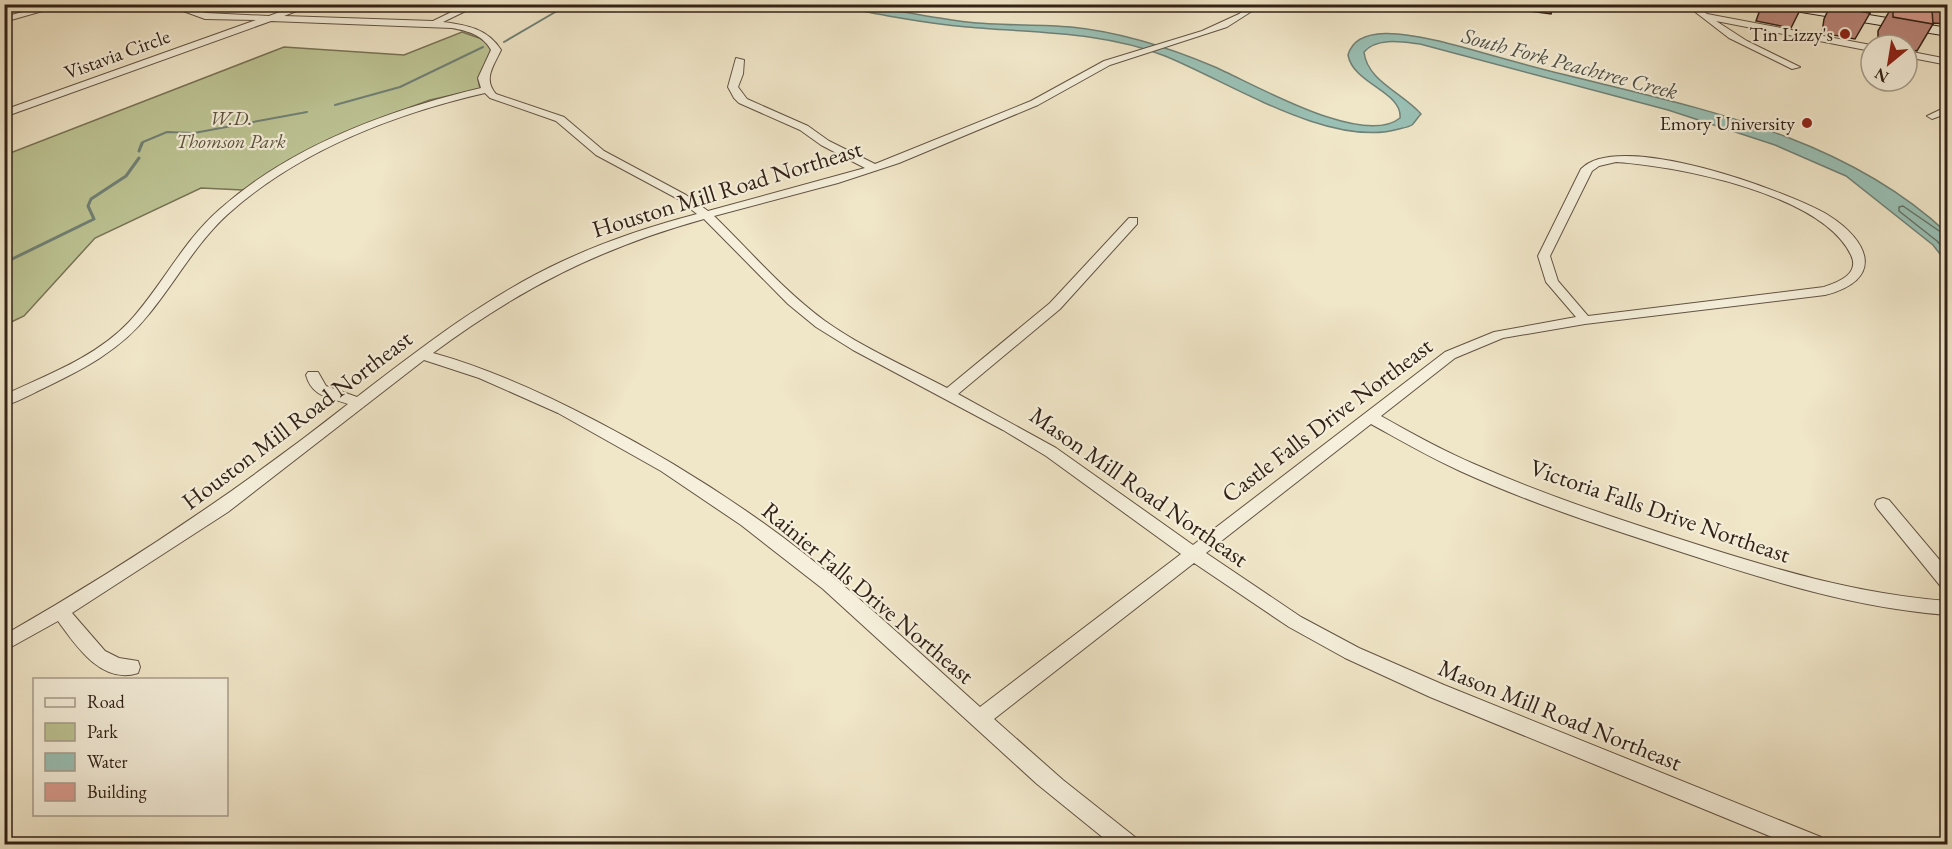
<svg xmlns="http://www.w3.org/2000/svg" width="1952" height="849" font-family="'EB Garamond',serif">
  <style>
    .green { fill: #bdc494; stroke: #787356; stroke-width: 1.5 }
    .water { fill: #9ac0b5; stroke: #708176; stroke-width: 1.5 }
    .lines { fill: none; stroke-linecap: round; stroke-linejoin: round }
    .shore { stroke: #667166; stroke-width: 1.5 }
    .stream-far1 { stroke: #708176; stroke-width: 2 }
    .stream { stroke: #708176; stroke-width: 3 }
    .street-casing { stroke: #625343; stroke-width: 2 }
    .secondary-casing { stroke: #322217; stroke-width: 2 }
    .street { fill: #f5efdb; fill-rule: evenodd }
    .secondary { fill: #f5efdb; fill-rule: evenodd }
    .wall { fill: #bb867b; stroke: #322217; stroke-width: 1.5 }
    .building { fill: #d99c8f; stroke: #322217; stroke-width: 1.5 }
    .poi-dot { fill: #8f2418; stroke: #f5efdb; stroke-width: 2 }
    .labels { text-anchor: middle; stroke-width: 4.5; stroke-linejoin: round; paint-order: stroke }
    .far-poi-label { font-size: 20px; fill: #322217; stroke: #f5efdb; text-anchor: end }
    .far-street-label { font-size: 20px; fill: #322217; stroke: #f5efdb }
    .far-park-label { font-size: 20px; font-style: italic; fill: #5c533c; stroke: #f5efdb }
    .far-water-label { font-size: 22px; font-style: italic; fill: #515146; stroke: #f5efdb }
    .street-label { font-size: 24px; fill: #322217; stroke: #f5efdb }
  </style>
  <rect width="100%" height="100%" fill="#f0e6c8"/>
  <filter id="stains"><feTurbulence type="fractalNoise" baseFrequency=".00333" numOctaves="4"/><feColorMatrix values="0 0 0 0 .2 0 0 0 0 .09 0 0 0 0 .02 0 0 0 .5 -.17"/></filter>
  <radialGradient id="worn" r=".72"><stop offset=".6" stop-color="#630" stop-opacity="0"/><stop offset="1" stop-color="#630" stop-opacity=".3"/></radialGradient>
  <path class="green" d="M462,32l20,7 9,7 -1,9 -12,24 2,10 -50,11 -41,15 -146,75 -42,-2 -106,50 -71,78 -19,9v-170l279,-108 120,8z"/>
  <path class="water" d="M832,5c46,-1 89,12 135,17 34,4 69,2 104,5 50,5 97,20 144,40 39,17 148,81 185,51 3,-26 -47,-34 -52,-63 9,-34 68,-19 91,-14 43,11 85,24 127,34 133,33 278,61 381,158v30l-14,-18 -87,-69 -71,-31 -107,-35 -248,-66c-17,-2 -43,-7 -56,8 3,29 39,41 57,62 -3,3 -6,8 -9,11 -3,2 -9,3 -13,4 -68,20 -170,-47 -234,-73 -62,-25 -133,-23 -198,-29 -46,-4 -90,-13 -135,-22z"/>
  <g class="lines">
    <path class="shore" d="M1948,237l-45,-31 -4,1v4l38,30 11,12"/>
    <path class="stream-far1" d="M504,42l65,-38
      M335,105l65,-18 83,-40
      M142,145l1,-3 24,-10 27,1 113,-21"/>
    <path class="stream" d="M139,151l3,-8
      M4,263l90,-44 -6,-13 3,-7 35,-23 13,-18"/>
    <defs>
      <path id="street" d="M52,4h15l-63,18v-5z
        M164,4h14l28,9 63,3 32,-12h13l-30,12 149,5 35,-17h12l-37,18c24,3 45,7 58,28 -8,17 -18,29 -5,44l68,23 40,34 82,44 22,16 157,-43 -44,-23 -21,-15 -61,-27 -5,-5 -6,-11 8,-29 8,2 -1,14 -5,13 9,12 61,27 21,15 46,23 156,-63 73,-40 98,-30 37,-17 14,-10h10l-36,23 -117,38 -72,40 -139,58 -61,20 -124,33c36,35 70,75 111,105 38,27 82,46 122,67l103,-85 79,-85h8v6l-77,85 -102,85 98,54 137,97 252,-193 49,-20 82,-15 -30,-35 -8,-26 43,-87c37,-40 206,22 247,46 43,27 56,65 -3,80l-240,29 -82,14 -48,20 -74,58c30,17 61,34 93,48 68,30 138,53 209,76 87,28 173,54 265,61v14c-94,-7 -181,-35 -270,-64 -74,-24 -148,-48 -218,-80 -31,-14 -60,-31 -89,-47l-165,129 95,64 58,31 85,37 377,152 3,7h-35l-359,-147 -85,-39 -56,-31 -95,-64 -200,156 69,61 72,57 3,7h-27l-74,-60 -214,-195 -82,-64 -80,-54 -103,-58 -79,-35 -55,-18 -196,152 -156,101 33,38 14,7 19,3 2,6 -2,6c-36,12 -62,-27 -80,-52l-54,30v-16c121,-69 235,-145 344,-231 -19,-7 -36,-7 -42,-29l2,-3h10l8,14 31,11c65,-50 132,-102 206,-136 43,-20 88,-35 134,-47l-19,-15 -82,-44 -40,-34 -66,-23 -5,-5c-91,21 -187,58 -257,121 -32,29 -52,67 -79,100 -28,36 -67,56 -107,75 -12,6 -25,13 -38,17v-11c43,-20 92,-38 125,-73 33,-36 54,-81 91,-113 72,-64 169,-99 261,-121l-3,-10 13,-28c-8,-15 -23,-19 -39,-22l-181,-7 -267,96v-7l252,-90 -51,-1zM1616,162c62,4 206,32 235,93 9,19 -12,27 -27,32l-236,29 -30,-35 -8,-25 42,-85 7,-5zM704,219l84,85 28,23 37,23 150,80 43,26 135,98 -201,153c-57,-51 -113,-104 -174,-152 -65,-51 -137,-96 -210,-134 -53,-28 -106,-52 -163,-68 86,-64 167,-105 271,-134z
        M1716,4l-13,7 4,3 164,31v6l-155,-30 31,20 53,26 -8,2 -63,-31 -35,-27 7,-7z
        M1907,51l41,8v6l-41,-8z
        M1948,106v7l-16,6 -5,-3z
        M1883,498l6,2 59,70v20l-6,-2 -65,-80 -2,-4 2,-4z"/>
      <path id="secondary" d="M1771,4h31l146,24v8l-171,-28z"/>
    </defs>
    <use href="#street" class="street-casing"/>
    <use href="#secondary" class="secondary-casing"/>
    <use href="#street" class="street"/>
    <use href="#secondary" class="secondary"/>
  </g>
  <path class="wall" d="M1481,4h73l-3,10z
    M1762,4h41l-12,24 -35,-7z
    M1831,4h39v9l-15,26 -33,-6 2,-14z
    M1913,4h34v20l-14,-1v1l-16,27 -10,-2v-4h-22l-7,-1v-13l15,-26 21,2z"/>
  <path class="building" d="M1836,4h34v9l-34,-6z
    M1893,5l39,5 1,14 -40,-7z"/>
  <g class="poi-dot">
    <circle cx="1845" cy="34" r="6"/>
    <circle cx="1807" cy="123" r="6"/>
  </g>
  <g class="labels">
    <g class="far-poi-label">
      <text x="1833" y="41">Tin Lizzy's</text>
      <text x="1795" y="130">Emory University</text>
    </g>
    <g class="far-street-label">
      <text transform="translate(117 54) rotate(-20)" y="7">Vistavia Circle</text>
    </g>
    <g class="far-park-label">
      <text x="231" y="125">W.D.<tspan x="231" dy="23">Thomson Park</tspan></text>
    </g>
    <g class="far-water-label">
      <text transform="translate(1570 63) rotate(15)" y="8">South Fork Peachtree Creek</text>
    </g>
    <g class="street-label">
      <text transform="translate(727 189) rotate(-17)" y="8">Houston Mill Road Northeast</text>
      <text transform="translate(297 420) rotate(-37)" y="8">Houston Mill Road Northeast</text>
      <text transform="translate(1327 420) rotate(-37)" y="8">Castle Falls Drive Northeast</text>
      <text transform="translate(1139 487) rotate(35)" y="8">Mason Mill Road Northeast</text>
      <text transform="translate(1660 511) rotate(19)" y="8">Victoria Falls Drive Northeast</text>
      <text transform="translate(868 593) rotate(40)" y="8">Rainier Falls Drive Northeast</text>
      <text transform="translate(1560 715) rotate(22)" y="8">Mason Mill Road Northeast</text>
    </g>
  </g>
  <rect width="1952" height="849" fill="none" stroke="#f0e6c8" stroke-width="24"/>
  <rect x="6" y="6" width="1940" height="837" fill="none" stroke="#322217" stroke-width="3"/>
  <rect x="12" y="12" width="1928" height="825" fill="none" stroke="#322217" stroke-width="1.5"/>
  <rect x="33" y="678" width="195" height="138" fill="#f5efdb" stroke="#a79d8d" stroke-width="1.5"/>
  <rect x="45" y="698" width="30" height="9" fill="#f5efdb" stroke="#a79d8d" stroke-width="1.5"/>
  <text x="87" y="708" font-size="18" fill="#322217">Road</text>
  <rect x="45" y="723" width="30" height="18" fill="#bdc494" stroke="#a79d8d" stroke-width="1.5"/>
  <text x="87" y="738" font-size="18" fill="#322217">Park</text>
  <rect x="45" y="753" width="30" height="18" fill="#9ac0b5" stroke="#a79d8d" stroke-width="1.5"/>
  <text x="87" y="768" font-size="18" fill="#322217">Water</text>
  <rect x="45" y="783" width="30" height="18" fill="#d99c8f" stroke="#a79d8d" stroke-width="1.5"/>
  <text x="87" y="798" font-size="18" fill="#322217">Building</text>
  <g transform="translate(1889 63) rotate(210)"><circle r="28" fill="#f5efdb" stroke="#a79d8d" stroke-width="1.5"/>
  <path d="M0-4.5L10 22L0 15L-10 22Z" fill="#8f2418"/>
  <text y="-9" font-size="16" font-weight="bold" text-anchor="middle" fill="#322217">N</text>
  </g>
  <rect width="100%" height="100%" filter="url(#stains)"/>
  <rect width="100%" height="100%" fill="url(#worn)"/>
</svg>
